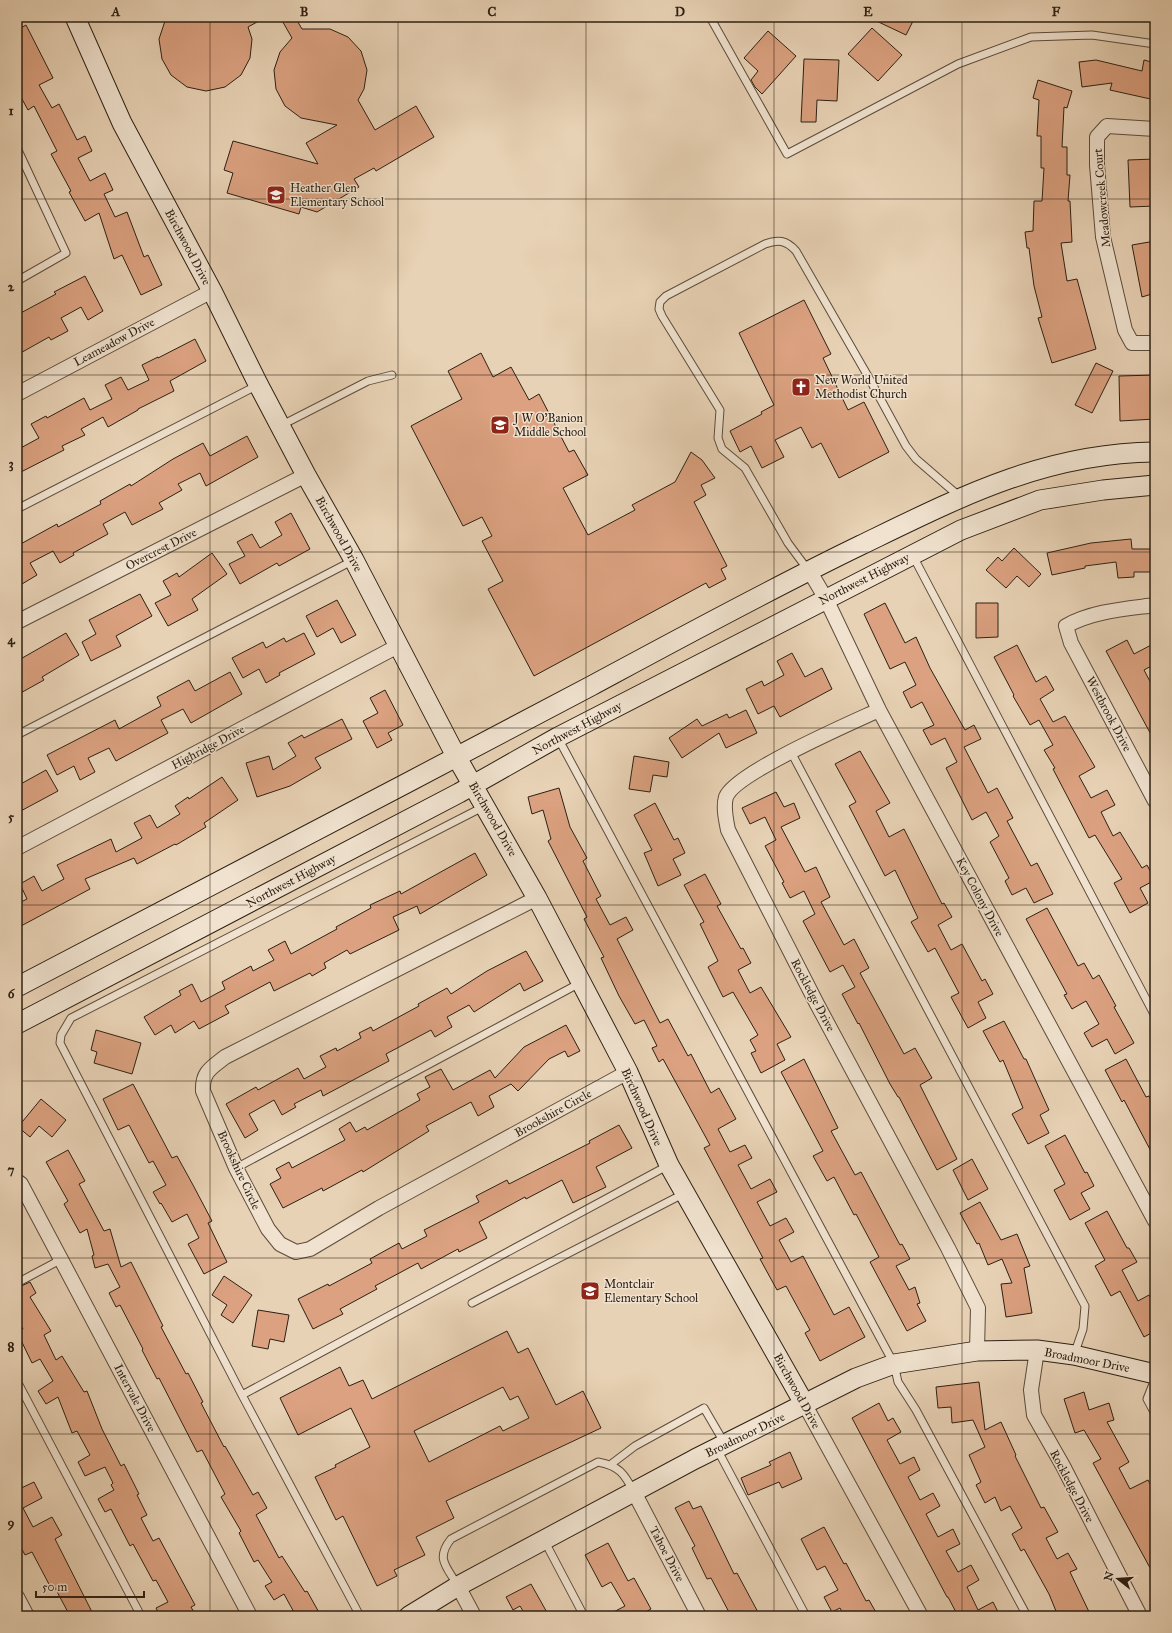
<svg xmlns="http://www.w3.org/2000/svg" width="1172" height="1633" font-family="'IM FELL Great Primer',serif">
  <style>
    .building { fill: #dba180; stroke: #2d2013; fill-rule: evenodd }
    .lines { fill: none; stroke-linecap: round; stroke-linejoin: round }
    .lane-casing { stroke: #5c4c3c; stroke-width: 9 }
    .street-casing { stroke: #5c4c3c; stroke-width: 16 }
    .secondary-casing { stroke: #2d2013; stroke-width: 21 }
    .lane { stroke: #f0e2cf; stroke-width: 7 }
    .street { stroke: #f0e2cf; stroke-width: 14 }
    .secondary { stroke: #f0e2cf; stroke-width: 19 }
    .grid { fill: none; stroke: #2d2013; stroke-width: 1; stroke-opacity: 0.55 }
    .labels { text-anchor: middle; stroke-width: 3; stroke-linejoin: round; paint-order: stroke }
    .poi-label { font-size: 12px; fill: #2d2013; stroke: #f0e2cf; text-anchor: start }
    .street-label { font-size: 12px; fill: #2d2013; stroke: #f0e2cf }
    .neatline { fill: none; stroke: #2d2013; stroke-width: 1.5 }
    .grid-label { font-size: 13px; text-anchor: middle; font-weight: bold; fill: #2d2013 }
  </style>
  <rect width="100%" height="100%" fill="#e8d2b5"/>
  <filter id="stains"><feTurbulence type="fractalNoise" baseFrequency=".005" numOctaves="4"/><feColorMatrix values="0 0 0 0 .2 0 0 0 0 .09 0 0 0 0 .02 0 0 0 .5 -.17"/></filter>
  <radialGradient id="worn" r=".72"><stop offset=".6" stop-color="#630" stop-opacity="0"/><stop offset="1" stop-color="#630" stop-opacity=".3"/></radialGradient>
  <path class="building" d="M169,17h97l-18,10 4,12 -2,19 -9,17 -16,12 -19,4 -19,-4 -16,-12 -9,-16 -3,-20 6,-18z
    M280,17h15l7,12h28l18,8 13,14 6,19 -3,19 -6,11 17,30 41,-24 18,31 -58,34 -2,-3 -20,11 5,8 -42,25 -16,-5 -2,7 -72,-21 6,-20 -9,-3 9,-29 85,23 -12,-21 31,-18 -36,-7 -16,-12 -9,-17 -2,-19 6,-18 12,-14z
    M868,17h47l-9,18z
    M26,25l27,53 -14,7 13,23 7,-4 18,36 8,-4 7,15 -14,7 12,23 15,-8 8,17 -9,4 11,23 12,-5 17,45 4,-2 14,30 -21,10 -19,-40 -8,4 -15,-46 -14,8 -16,-29 2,-1 -20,-37 6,-3 -23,-45 -6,4 -11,-20v-60z
    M872,28l30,27 -24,26 -30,-27z
    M768,31l28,25 -34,38 -7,-7 -4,-7 7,-9 -14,-13z
    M804,59l35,1 -2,41 -20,-1 -1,22h-15z
    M1096,60l46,11 2,-11 11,3v37l-45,-10 2,-7 -30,4 -3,-25z
    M1038,80l34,11 -5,17 -3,-1 -2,40h5v28h3l-2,26h2l2,41 -11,1 6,38 10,-2 19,70 -44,14 -14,-45 4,-1 -8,-31 -5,-38h-2l-2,-16 8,-1 1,-30h8l2,-33h-3v-32h-4l2,-36 -6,-2z
    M1155,159v47l-25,1 -2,-47z
    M1155,241v52l-13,4 -10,-52z
    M85,276l18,35 -15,9 -7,-13 -20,11 7,13 -17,9 -2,-3 -32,18v-40l39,-21 -2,-2z
    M804,300l27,54 -8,4 25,52 16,-8 25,50 -50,26 -18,-35 -9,5 -11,-21 -26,13 9,17 -22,11 -11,-22 -11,6 -10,-21 32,-17 -1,-2 13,-7 -35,-72z
    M195,339l11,22 -36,20 4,10 -36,18v1l-30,17 -5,-10 -22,12 4,6 -23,11 2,4 -47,24v-24l22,-12 -8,-14 15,-8 1,2 37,-20 6,12 22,-11 -7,-14 16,-8 7,13 21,-10 -7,-15 16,-8v1z
    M481,353l12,24 18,-10 18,33 10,-6 30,58 5,-2 14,25 -25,13 25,47 47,-25 -3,-5 43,-23 16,-30 11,8 13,18 -14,7 5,10 -12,7 33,64 -6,3 5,10 -17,9 -3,-5 -172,93 -46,-87 15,-8 -21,-40 10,-5 -10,-19 -19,9 -52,-100 51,-27 -14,-28z
    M1096,363l17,8 -21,42 -17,-8z
    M1155,375v44l-35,2 -1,-45z
    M247,436l11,21 -52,29 -6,-13 -22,11 4,6 -23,13 4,6 -31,16 -7,-13 -22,12 5,10 -35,19 1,2 -14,8 -7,-12 -23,12 7,12 -15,9 -5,-10v-28l40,-22 1,3 43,-23 -1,-3 30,-17 1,2 42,-27 30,-16 7,13z
    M291,513l19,36 -31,17 -2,-3 -37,21 -11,-20 16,-8 -8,-14 15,-8 8,14 22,-13 -7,-13z
    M1131,539l1,10h23v23h-21v5l-16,1 -2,-16 -31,4v2l-33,7 -5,-22 44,-10z
    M1014,548l27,26 -12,13 -12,-11 -11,12 -20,-18 12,-13 4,4z
    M212,553l15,21 -35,25 6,11 -30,16 -13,-23 16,-8 -8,-14 14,-8 2,4z
    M140,594l12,22 -36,20 5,10 -30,15 -9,-19 14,-8 -7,-14z
    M337,600l19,35 -15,8 -8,-15 -16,9 -11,-21z
    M885,603l20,40 11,-6 14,31 35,62 9,-5 7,14 -17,8 24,46 9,-5 16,30 -6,3 24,45 6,-3 16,31 -19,9 -8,-15 -14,7 -7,-14 4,-3 -19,-36 9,-6 -13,-24 -14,8 -26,-52 11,-6 -12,-24 -14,7 -8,-15 11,-5 -12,-23 -11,6 -8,-16 13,-7 -11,-23 -15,7 -26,-55z
    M976,603h22v34l-22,1z
    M66,633l13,22 -37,22 2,3 -27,15v-34z
    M304,633l11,21 -36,19 1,2 -14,8 -7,-14 -16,9 -11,-20 31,-16 3,6 18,-10 2,4z
    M1127,640l7,14 21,-11v21l-11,6 11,21v51l-49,-91z
    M1017,645l19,37 10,-6 8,14 -14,9 13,23 12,-6 30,51 -16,9 12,22 16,-8 8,15 -14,7 12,24 7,-4 22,36 5,-3 8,15 -15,8 8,15 -18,10 -16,-30 8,-4 -27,-44 -6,3 -36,-69 2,-1 -11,-18 9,-5 -14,-25 -9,5 -17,-29 1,-1 -20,-38z
    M792,653l13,24 17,-9 10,21 -52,28 -6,-11 -16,8 -12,-25 16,-8 2,5 20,-11 -7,-14z
    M230,672l12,22 -51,29 -8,-14 -22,11 7,13 -52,28 -7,-13 -21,10 7,14 -15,8 -6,-14 -17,9 -10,-20 68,-35 4,9 42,-23 -4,-9 32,-17 6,11z
    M385,690l18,35 -15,8 4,7 -15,8 -14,-27 15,-8 -8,-15z
    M746,710l11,23 -31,15 -7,-15 -37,25 -13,-20 28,-19 5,7 25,-12 2,4z
    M342,719l10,20 -37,19 6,10 -31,18 -33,11 -11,-34 23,-7 4,14 23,-14 -8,-13 14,-8 2,3z
    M860,751l30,52 -14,8 13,26 15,-8 38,75 2,-1 8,14 -14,8 13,25 11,-6 20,37 3,-2 8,15 -15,8 8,16 -18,10 -17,-31 8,-4 -24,-45 -7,4 -17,-30 7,-4 -23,-48 -10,6 -36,-70 7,-4 -21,-38z
    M634,756l35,6 -2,15 -14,-2 -3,17 -21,-3z
    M46,770l12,21 -41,22v-27z
    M222,777l16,23 -34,23 2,4 -30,18 -1,-1 -38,20 -3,-6 -49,21 5,10 -69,37 -4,-7v-15l10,-5 -7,-15 14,-8 8,15 22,-12 -7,-14 54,-26 5,13 26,-14 -8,-15 16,-8 7,13 23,-14 -5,-8 13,-9 1,2z
    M559,788l11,39 17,31 -4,3 18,35 -5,3 14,26 16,-8 7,13 -16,9 43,84 8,-4 20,37 3,-2 20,39 8,-5 17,31 -18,10 12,23 15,-7 7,13 -14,7 13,24 19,-10 7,13 -20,10 13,24 16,-8 8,14 -15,8 12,22 12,-6 31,59 15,-8 16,30 -45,24 -15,-28 5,-3 -24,-44 -9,4 -17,-31 3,-1 -59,-110 6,-3 -47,-86 -4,3 -7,-14 5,-2 -13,-26 -9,4 -16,-28 -18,-38 3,-1 -20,-38 3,-2 -39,-76 3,-2 -8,-29 -11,4 -4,-17z
    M776,792l8,15 10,-4 6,15 -19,9 24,45 11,-5 14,30 -9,5 23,43 10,-6 15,29 -9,5 44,81 11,-6 17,30 -12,7 37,74 -20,11 -38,-73h-1l-8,-13 -31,-61 -1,1 -16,-30 13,-7 -12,-22 -13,7 -27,-51 12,-7 -11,-23 -14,7 -8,-15 2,-1 -19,-36 11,-6 -11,-23 -15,7 -8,-16z
    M655,803l19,37 4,-2 7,15 -12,6 8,16 -23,11 -14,-33 8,-3 -18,-35z
    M475,853l12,22 -67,39 -3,-8 -24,11 6,13 -49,24 -3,-4 -23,13 2,5 -14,8 -2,-3 -36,18 -4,-9 -45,24 4,7 -30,16 -5,-8 -19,12 -4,-8 -16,10 -11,-18 37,-22 -2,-4 13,-7 9,18 24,-13 -3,-7 29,-16 2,5 21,-11 -6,-10 17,-9 6,13 46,-25 -1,-2 35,-19 -1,-3 30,-14 1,3z
    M705,874l16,30 -4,2 24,43 2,-1 8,15 -13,7 12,23 11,-6 30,50 -14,7 8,16 -24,13 -10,-20 5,-2 -6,-11 8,-5 -25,-43 -10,5 -15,-30 10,-6 -18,-37 4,-2 -20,-37z
    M1047,908l31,58 6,-3 9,16 6,-4 17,31 -2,1 20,36 -19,11 -8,-15 -15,8 -8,-14 15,-9 -13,-23 -14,8 -8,-14 3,-1 -41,-75z
    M526,951l17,30 -19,10 -4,-8 -46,29 -5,-7 -22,12 5,10 -17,10 -4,-7 -45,24 3,7 -66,35 -2,-6 -27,14 2,3 -14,8 -8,-15 -25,14 9,16 -13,8 -19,-34 30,-17 2,3 40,-22 6,11 22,-12 -6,-11 16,-8 1,3 24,-13 -2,-5 12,-6 2,4 46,-25 -1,-2 29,-16 4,6 36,-23z
    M1004,1021l20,38h2l23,51 -9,5 9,18 -21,11 -16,-30 11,-6 -20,-48 -3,2 -17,-31z
    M566,1025l14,26 -12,6 -3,-6 -16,8 -31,32 -7,-7 -22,12 5,11 -16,9 -7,-14 -45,24 3,5 -66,41 -1,-2 -39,21 -1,-3 -39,20 -13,-24 11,-6 -5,-9 13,-7 3,6 53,-28 -6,-11 11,-7 6,10 9,-5 2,3 53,-30 -3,-6 13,-7 -5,-10 16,-8 12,21 37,-20 5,8 29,-31z
    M96,1030l45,13 -9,31 -38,-11 3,-11 -6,-2z
    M804,1059l34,69 -7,3 24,44 6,-3 39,73 2,-1 8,15 -14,7 13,24 6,-3 5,16 -3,1 9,17 -19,10 -37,-69 9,-5 -23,-43 -2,1 -20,-38 -7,4 -14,-25 10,-5 -42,-79z
    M1126,1059l20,38 3,-1 6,12v51l-31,-59 -2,2 -17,-32z
    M133,1084l39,74 5,-2 16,29 19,36 -4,2 19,39 -23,12 -16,-30 11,-6 -12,-24 -15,8 -11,-19 -1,1 -7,-12 13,-7 -13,-24 -4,2 -20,-38 -11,5 -15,-31z
    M41,1099l25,21 -14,17 -13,-11 -9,11 -12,-10z
    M619,1125l13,23 -36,19 10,20 -33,16 -11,-23 -36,19 -1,-2 -46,25 8,16 -28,14 -1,-3 -37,20 -3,-6 -43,23 2,3 -37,20 3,5 -30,15 -15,-30 30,-15 1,2 43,-23 -2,-4 29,-16 3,6 25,-13 -3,-6 55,-28 -3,-6 31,-16 2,4 81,-41 -1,-2z
    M1065,1135l20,38 2,-1 7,14 -13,7 9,16 -20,11 -16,-30 11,-6 -20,-38z
    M68,1150l17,31 -6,3 25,47 6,-2 11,38 10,-5 32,64 -2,1 25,47 2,-1 15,29 -2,1 23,44 1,-1 28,49 5,-3 9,16 -11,7 23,43 3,-2 23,36 2,-1 14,25h-25l-12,-22 -10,6 -9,-14 7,-4 -14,-22 -4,2 -15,-29 2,-2 -20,-34 4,-3 -23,-44 -5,2 -38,-74 -2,1 -15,-29 1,-1 -23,-44 -4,2 -7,-14 11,-6 -12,-23 -13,4 -3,-12 2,-1 -7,-26 -7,4 -16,-29 4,-3 -22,-39z
    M972,1159l16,30 -20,11 -15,-30z
    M980,1202l21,38 16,-6 13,32 -6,2 8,45 -26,4 -5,-33 11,-1 -10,-24 -14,6 -9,-22 -2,1 -17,-31z
    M1107,1211l20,37h2l8,14 -15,8 16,31 11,-6 6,11v25l-11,6 -24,-46 -9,5 -16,-30 10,-6 -20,-37z
    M224,1276l28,19 -19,28 -12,-8 6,-10 -15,-10z
    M30,1282l6,11 -6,4 21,34 -7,4 12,25 6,-4 22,36 3,-1 15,38 19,37 3,-2 15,30 -2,1 10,20 -6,3 12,23 6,-3 36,67 -4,2 5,9h-36l-4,-8 12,-6 -12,-22 -3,1 -20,-37 -3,2 -19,-37 -6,3 -7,-13 16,-9 -3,-5 2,-2 -8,-16 -20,9 -7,-14 12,-7 -13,-24 -5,2 -14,-36 -12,7 -8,-13 15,-10 -13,-22 -8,4 -15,-31 6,-3 -6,-10v-31z
    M258,1310l31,5 -5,27 -14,-3 -2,10 -16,-3z
    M507,1331l11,22 10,-5 28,57 27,-14 18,37 -155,73 8,17 -38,19 9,18 -31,15 3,6 -20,10 -34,-70 -7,4 -21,-43 21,-10 -1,-2 35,-18 -19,-39 -53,27 -18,-37 60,-31 9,19 14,-6 9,19zM503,1387l7,13 8,-4 11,22 -26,13 -3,-5 -71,36 -15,-31z
    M979,1382l6,48 16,-8 15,33 -1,1 26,52 3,-1 14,25 -12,6 11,21 11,-6 9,16 -7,3 21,44h-33l-9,-22 -25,-45 -3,2 -9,-17 10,-6 -12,-22 -9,5 -6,-14 -10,6 -9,-18 5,-3 -12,-27 16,-8 -12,-27 -21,3 -1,-16 -13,1 -2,-21z
    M1084,1392l5,18 20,-7 5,17 -7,2 22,40 -10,6 11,21 18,-9 7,13v84l-62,-114 8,-4 -17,-29 -9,3 -11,-34z
    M879,1403l9,18 5,-3 8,14 -14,8 13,24 14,-7 6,13 -12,7 12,23 13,-7 7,13 -14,8 12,23 15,-8 7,15 -14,7 12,21 13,-7 8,15 -12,7 11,23 15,-8 7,14h-42l-10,-19h-1l-95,-179z
    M790,1452l12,27 -20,9 -3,-6 -31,13 -7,-17 30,-13 -2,-3z
    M34,1482l8,16 -19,10 10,19 19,-10 10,18 -7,4 37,73 -7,4h-15l-16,-30 -3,2 -19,-36 -7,3 -8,-15v-50z
    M689,1501l4,8 8,-3 33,68 3,-1 23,43h-29l-20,-38 -4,1 -15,-31 3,-2 -20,-38z
    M824,1527l20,37 2,-1 20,38 3,-1 9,16h-34l-4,-8 -8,4 -8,-15 14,-7 -13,-24 -8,4 -16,-31z
    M608,1543l20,38 6,-3 17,31 -13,7h-32l19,-10 -14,-24 -9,5 -17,-32z
    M531,1584l18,32h-23l-6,-10 -7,4 -7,-13z"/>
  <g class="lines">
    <defs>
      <path id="lane" d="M710,17l77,137 171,-90 73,-27 61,-2 63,9
        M17,148l49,105 -49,28
        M280,426l88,-45 24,-6
        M17,509l241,-124
        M913,556l242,460
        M808,570l-20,-27 -43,-75 -23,-19 -4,-11 2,-28 -58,-94 -3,-7 1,-7 6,-6 99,-52c13,-5 21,-4 31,7l73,127 37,68 10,13 44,38
        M17,735l337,-175
        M558,738l336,626 4,18 18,28 111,206
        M791,752l294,554 -2,23 -9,26
        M236,1168l344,-185
        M17,1283l45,-24
        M472,1303l213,-110
        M1155,1379l-8,20 8,15
        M17,1381l124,235
        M242,1395l427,-230
        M717,1449l89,167
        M610,1465l25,-19 69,-38 21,36
        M544,1540l40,76
        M458,1586c-11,-19 -23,-27 -7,-47l147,-77c21,4 26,11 36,30
        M360,1616l-118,-221 -182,-352 1,-8 10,-17 414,-212"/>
      <path id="street" d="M1155,129l-48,-3 -10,11v28l6,72 22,93 7,13h23
        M17,394l195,-103
        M809,570l17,29 53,111 276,511
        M1155,605c-30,4 -62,6 -89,21l5,17 84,158
        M17,622l289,-147
        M879,710c-28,13 -144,63 -153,87 -3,10 0,23 2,33l89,174 131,244 30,60 -1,43
        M17,848l381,-202
        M537,898l-312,159c-14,11 -23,15 -22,34l33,77 32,61 12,15 16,8 14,-3 69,-41 249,-136
        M17,1181l4,3 229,432
        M1037,1350l-6,40 3,25 29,51 77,150
        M805,1405l116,211
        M634,1492l65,124
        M458,1586l16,30
        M17,1597l10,19"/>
      <path id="secondary" d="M75,17l47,106 90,168 46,93 48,91 48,85 102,196 81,142 91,174 41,93 136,240
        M17,987c191,-100 383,-200 574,-301 89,-48 179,-97 270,-141 97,-47 183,-92 294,-93
        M17,1024l442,-231 99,-56 403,-207 79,-30 63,-10 52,-5
        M409,1616l49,-30 237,-127 161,-81 38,-14 83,-13 60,-1 37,5 81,19"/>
    </defs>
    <use href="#lane" class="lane-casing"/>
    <use href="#street" class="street-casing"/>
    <use href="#secondary" class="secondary-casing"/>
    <use href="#lane" class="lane"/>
    <use href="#street" class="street"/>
    <use href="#secondary" class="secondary"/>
  </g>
  <path class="grid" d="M210,17v1599M398,17v1599M586,17v1599M774,17v1599M962,17v1599M17,199h1138M17,375h1138M17,552h1138M17,728h1138M17,905h1138M17,1081h1138M17,1258h1138M17,1434h1138"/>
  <defs>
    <symbol id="school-square" viewBox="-11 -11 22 22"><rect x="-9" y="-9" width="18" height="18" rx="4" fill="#8f2418" stroke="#f0e2cf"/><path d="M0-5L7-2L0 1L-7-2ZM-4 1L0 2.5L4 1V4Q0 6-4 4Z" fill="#fff"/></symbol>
    <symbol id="church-square" viewBox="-11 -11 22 22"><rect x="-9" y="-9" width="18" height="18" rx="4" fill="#8f2418" stroke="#f0e2cf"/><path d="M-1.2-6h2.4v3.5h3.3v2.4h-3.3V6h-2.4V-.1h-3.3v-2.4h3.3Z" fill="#fff"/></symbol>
  </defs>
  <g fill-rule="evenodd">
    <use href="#school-square" x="265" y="184" width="22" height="22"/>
    <use href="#church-square" x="790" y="376" width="22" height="22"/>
    <use href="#school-square" x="489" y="414" width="22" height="22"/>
    <use href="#school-square" x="579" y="1280" width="22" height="22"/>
  </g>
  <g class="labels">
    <g class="poi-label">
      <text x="290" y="192">Heather Glen<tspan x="290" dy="14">Elementary School</tspan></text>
      <text x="815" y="384">New World United<tspan x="815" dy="14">Methodist Church</tspan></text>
      <text x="514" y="422">J W O'Banion<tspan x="514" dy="14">Middle School</tspan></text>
      <text x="604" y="1288">Montclair<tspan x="604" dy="14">Elementary School</tspan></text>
    </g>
    <g class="street-label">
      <text transform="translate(1102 198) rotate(-95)" y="4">Meadowcreek Court</text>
      <text transform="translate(188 247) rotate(62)" y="4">Birchwood Drive</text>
      <text transform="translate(114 342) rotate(-28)" y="4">Leameadow Drive</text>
      <text transform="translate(339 534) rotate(61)" y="4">Birchwood Drive</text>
      <text transform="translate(161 549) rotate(-27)" y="4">Overcrest Drive</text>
      <text transform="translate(864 579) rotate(-27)" y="4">Northwest Highway</text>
      <text transform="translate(1109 714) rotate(62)" y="4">Westbrook Drive</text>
      <text transform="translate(577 728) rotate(-28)" y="4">Northwest Highway</text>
      <text transform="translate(208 747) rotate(-28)" y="4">Highridge Drive</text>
      <text transform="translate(493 819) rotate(60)" y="4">Birchwood Drive</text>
      <text transform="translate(291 881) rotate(-28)" y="4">Northwest Highway</text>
      <text transform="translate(980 897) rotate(62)" y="4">Key Colony Drive</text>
      <text transform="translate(813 995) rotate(62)" y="4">Rockledge Drive</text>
      <text transform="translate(642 1107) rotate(66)" y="4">Birchwood Drive</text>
      <text transform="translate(553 1113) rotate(-29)" y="4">Brookshire Circle</text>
      <text transform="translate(239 1170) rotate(65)" y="4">Brookshire Circle</text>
      <text transform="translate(1087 1360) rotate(11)" y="4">Broadmoor Drive</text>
      <text transform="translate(797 1391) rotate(61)" y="4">Birchwood Drive</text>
      <text transform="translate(135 1398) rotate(62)" y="4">Intervale Drive</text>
      <text transform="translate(745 1435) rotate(-26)" y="4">Broadmoor Drive</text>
      <text transform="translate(1072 1486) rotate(62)" y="4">Rockledge Drive</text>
      <text transform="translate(667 1554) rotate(62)" y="4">Tahoe Drive</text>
    </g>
  </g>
  <rect width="1172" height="1633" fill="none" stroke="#e8d2b5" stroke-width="44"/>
  <g transform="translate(1118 1579) rotate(287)" stroke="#f0e2cf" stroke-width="3" paint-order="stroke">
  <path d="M0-3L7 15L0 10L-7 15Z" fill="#2d2013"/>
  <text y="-6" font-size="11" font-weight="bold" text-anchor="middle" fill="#2d2013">N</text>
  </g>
  <path d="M36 1591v6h108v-6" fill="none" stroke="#2d2013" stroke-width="2"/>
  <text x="42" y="1591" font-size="12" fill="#2d2013" stroke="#f0e2cf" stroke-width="3" paint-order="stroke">50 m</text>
  <rect x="22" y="22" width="1128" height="1589" class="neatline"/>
  <g class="grid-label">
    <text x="116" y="16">A</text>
    <text x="304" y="16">B</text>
    <text x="492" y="16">C</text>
    <text x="680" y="16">D</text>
    <text x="868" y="16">E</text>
    <text x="1056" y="16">F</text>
    <text x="11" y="115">1</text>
    <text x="11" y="291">2</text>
    <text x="11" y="468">3</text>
    <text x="11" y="644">4</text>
    <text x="11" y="821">5</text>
    <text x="11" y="998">6</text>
    <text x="11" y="1174">7</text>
    <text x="11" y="1351">8</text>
    <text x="11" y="1527">9</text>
  </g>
  <rect width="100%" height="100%" filter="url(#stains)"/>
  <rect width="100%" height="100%" fill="url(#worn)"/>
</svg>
